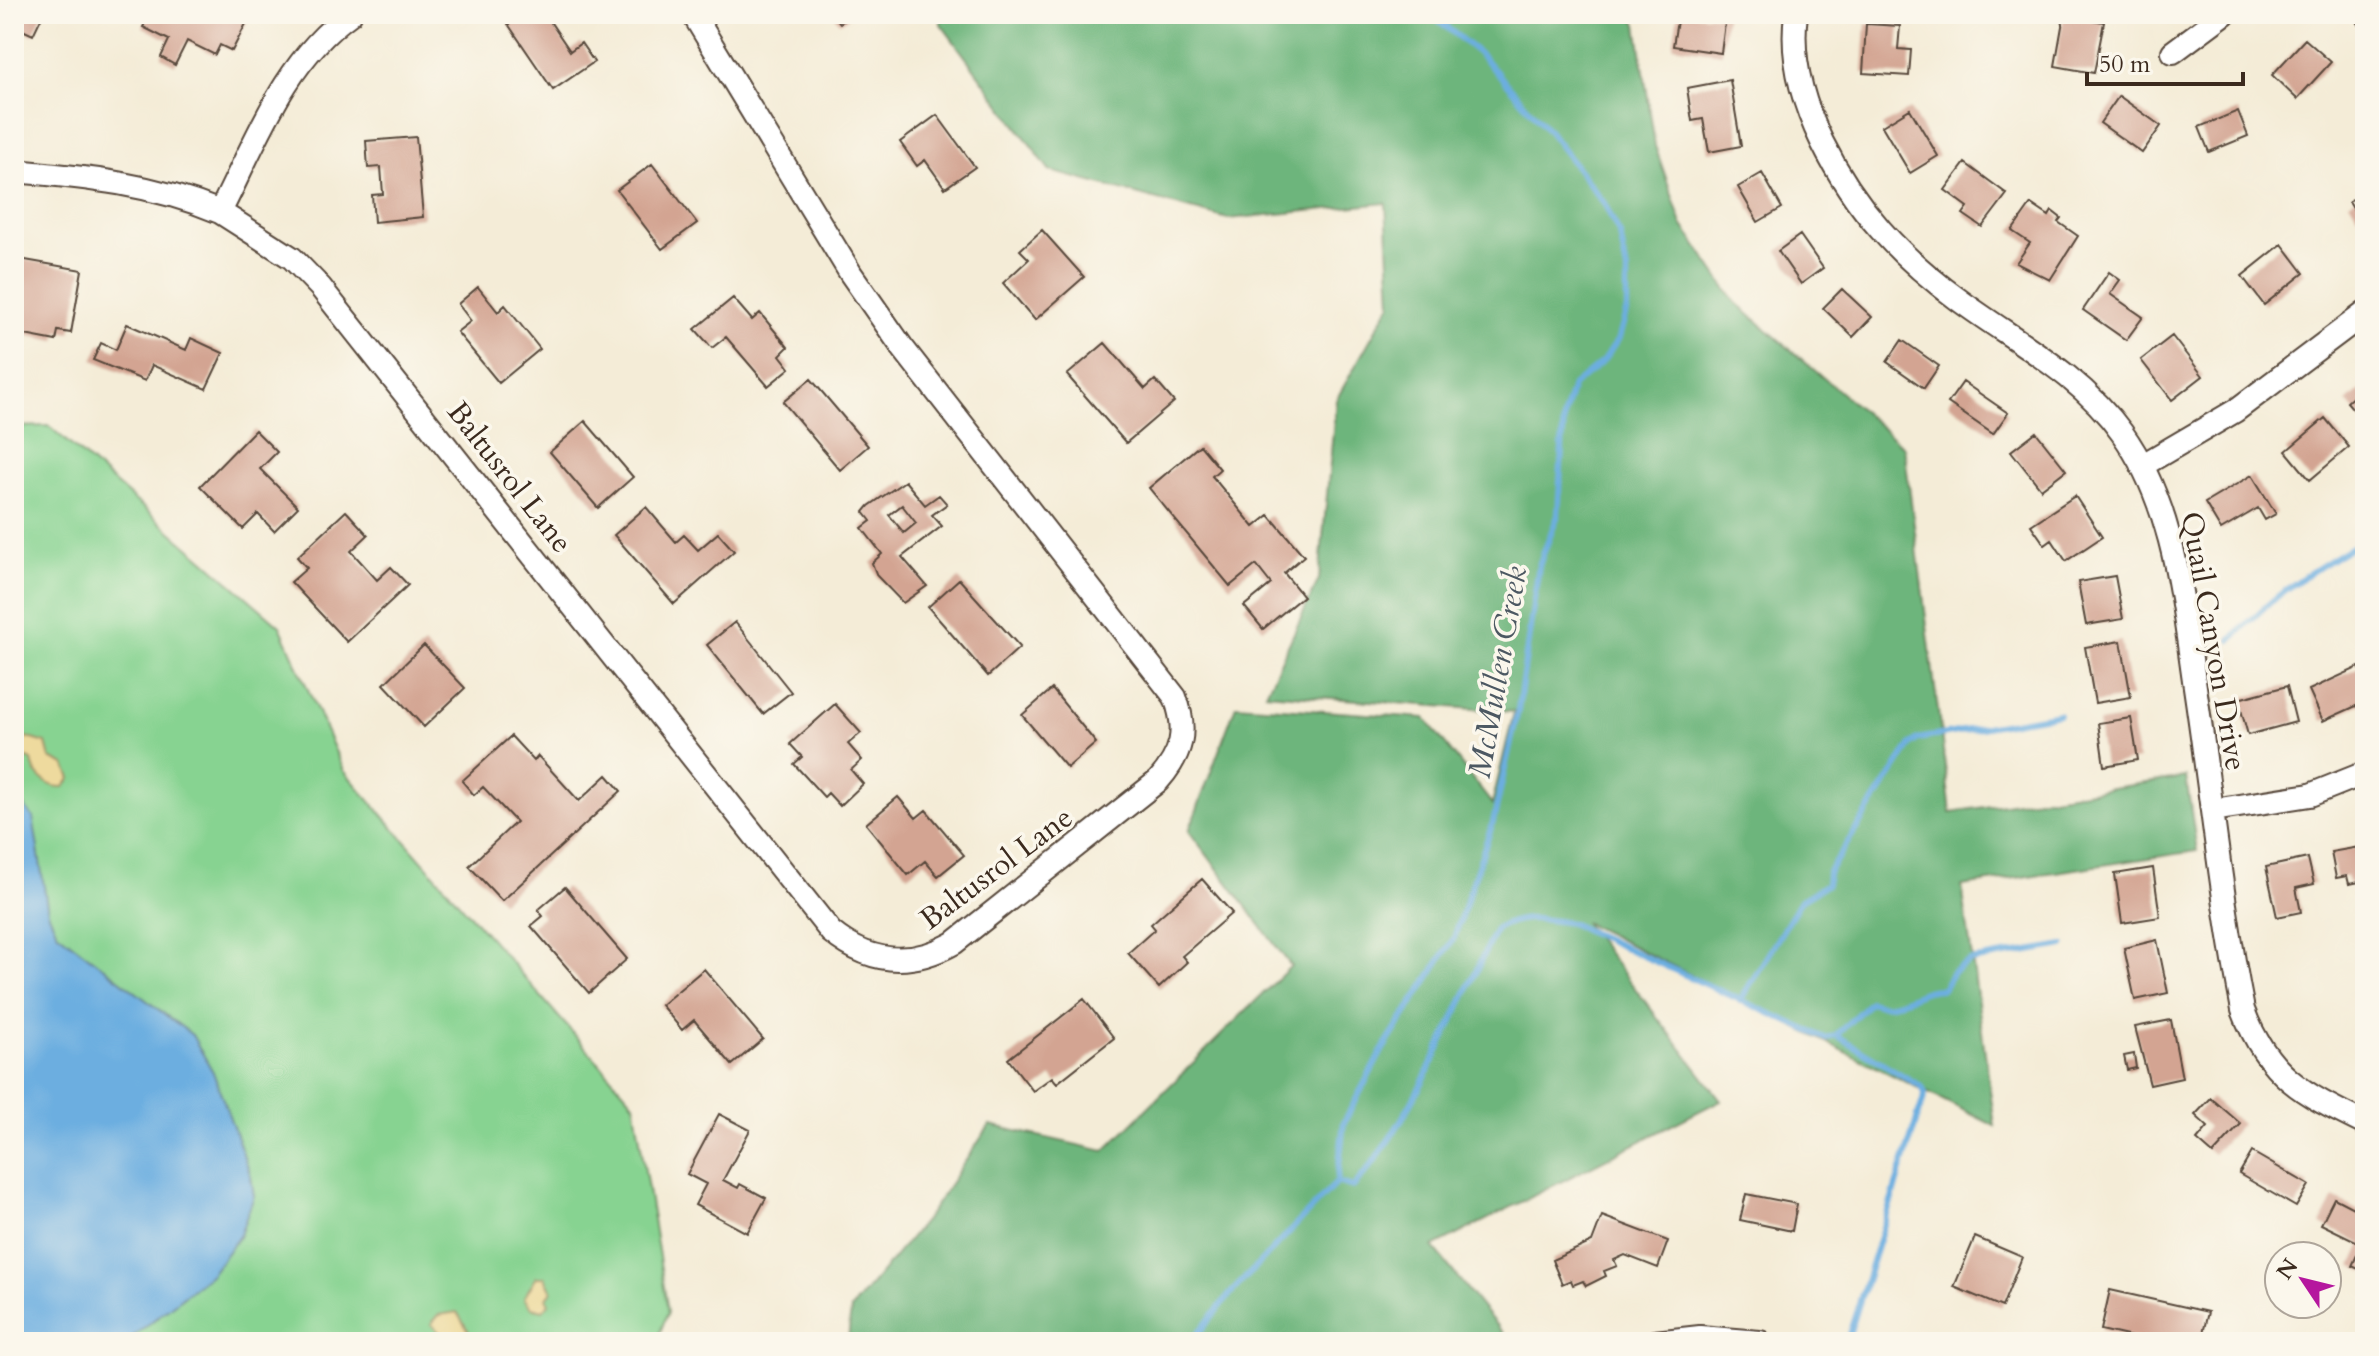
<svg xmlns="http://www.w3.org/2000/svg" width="2379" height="1356" font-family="Cardo,serif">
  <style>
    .green { fill: #87d391; stroke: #617e58; stroke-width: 2 }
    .forest { fill: #6db57b; stroke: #54704c; stroke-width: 2 }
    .sand { fill: #eeda9e; stroke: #94825e; stroke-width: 2 }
    .water { fill: #6caee0; stroke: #546c7f; stroke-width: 2 }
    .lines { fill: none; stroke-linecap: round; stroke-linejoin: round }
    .stream { stroke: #6caee0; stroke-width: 6 }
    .building { fill: #d3a492; fill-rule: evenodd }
    .street-casing { stroke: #57473a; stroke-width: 26 }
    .street { stroke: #fff; stroke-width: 22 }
    .labels { text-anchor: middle; stroke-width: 7; stroke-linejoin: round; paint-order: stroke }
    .street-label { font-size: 30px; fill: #3b2a1e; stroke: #fbf7ec }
    .water-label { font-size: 32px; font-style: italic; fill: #4c5862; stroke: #fbf7ec }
  </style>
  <rect width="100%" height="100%" fill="#fbf7ec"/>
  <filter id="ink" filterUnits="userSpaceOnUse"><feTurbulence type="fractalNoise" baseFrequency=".0125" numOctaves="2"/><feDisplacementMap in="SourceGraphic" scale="16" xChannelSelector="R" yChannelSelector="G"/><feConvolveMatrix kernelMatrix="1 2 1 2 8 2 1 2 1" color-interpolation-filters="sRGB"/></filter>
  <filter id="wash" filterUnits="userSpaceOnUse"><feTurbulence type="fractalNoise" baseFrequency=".006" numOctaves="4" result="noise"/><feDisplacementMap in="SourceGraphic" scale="32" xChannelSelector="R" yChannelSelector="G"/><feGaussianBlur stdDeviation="1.8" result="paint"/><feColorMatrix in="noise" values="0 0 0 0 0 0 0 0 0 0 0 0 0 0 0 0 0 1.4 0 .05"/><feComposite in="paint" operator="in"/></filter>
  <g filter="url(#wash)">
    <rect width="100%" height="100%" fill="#f4ecd7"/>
    <path class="green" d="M49,426l231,200 64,145 290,332 34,209 -12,30h-642v-915z"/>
    <path class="forest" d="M941,14h690l6,10 18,122 27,78 53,78 169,145 47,365 235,-35 11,74 -235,35 33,240 -411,-204 137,178 -288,147 77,95h-662l3,-33 75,-90 64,-94 114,26 187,-185 -102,-135 47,-126 189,13 67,86 22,-92 -248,-19 53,-114 17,-179 55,-97 -5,-100 -158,16 -178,-48 -109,-147z"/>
    <path class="sand" d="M26,737l20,6 4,15 15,7 6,13 -7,9c-17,1 -31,-13 -32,-27l-16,-6v-7z
      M536,1277h9l7,14 -5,7 2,6 -6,6 -12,-3 -7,-9z
      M457,1312l12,20 -6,10h-14l-18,-18 8,-9z"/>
    <path class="water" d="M14,794l19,23 15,95 9,20 135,103 21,37 38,104 3,20 -14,39 -29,39 -85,68h-112z"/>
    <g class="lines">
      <path class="stream" d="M1444,26l9,-12
        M2231,640c45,-48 78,-68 134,-101
        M1740,1001l61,-101 26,-16 1,-11 83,-129 7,-5 141,-25
        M1836,1035l86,52 3,7 -76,241
        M1337,1182l16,5c60,-66 103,-177 143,-258 25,-15 47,-10 74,-6l257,116 9,-4 34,-33c28,11 47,-15 73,-13l10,-17 17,-11 94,-16
        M1191,1342l39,-48 107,-112 7,-60 38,-71 72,-113 39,-116 25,-112 21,-145 19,-50 6,-100 9,-29 30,-25 16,-23 8,-29v-38l-7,-36 -16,-32 -57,-74 -66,-74 -51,-41"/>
    </g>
    <g id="blocks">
      <path class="building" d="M14,14h29l-10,21 -19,-9z
        M150,14h101l-19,37 -12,-6 -5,10 -28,-14 -12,24 -14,-8 8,-17 -26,-13z
        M522,14h23l25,37 11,-8 13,19 -41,28 -45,-66z
        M833,14h21l-14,9z
        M1678,14l48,2 -5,37 -48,-7z
        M2350,14h15v18z
        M2064,15l40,7 -10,51 -39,-7z
        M1866,24l34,2 -2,23 13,1 -2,26 -46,-3z
        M2305,39l26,23 -34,37 -25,-24z
        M1730,80l11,66 -32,6 -6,-33 -11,2 -5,-33z
        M2119,96l42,30 -19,27 -42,-30z
        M1910,109l28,47 -28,17 -28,-47z
        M2238,111l10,25 -39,16 -10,-25z
        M937,115l38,52 -30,21 -20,-28 -8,6 -17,-24z
        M416,137l7,80 -49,5 -2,-27 11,-1 -2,-27 -13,1 -2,-27z
        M1965,163l42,31 -25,33 -19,-13 5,-7 -23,-17z
        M652,164l45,59 -35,26 -45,-59z
        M1762,173l20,35 -24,14 -20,-35z
        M2365,192v36l-16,-26z
        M2031,204l18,12 3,-5 9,7 -3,4 20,14 -28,44 -34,-17 14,-20 -18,-12z
        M1042,230l42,47 -49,43 -32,-37 26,-24 -9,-9z
        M1800,235l23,33 -22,16 -23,-33z
        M2282,244l22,29 -40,32 -22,-29z
        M14,258l68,12 -11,63 -13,-2 -2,10 -42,-8z
        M2109,272l11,8 -10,14 33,23 -17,23 -43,-30z
        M478,287l20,25 7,-7 35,44 -41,34 -42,-51 14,-11 -13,-17z
        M1842,289l30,28 -19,20 -30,-29z
        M733,298l19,22 8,-7 28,34 -8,8 10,13 -22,18 -42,-49 -14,11 -17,-19z
        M127,324l59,26 5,-12 32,15 -17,36 -54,-24 -7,16 -52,-21 8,-17 15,7z
        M2172,336l31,40 -31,24 -31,-40z
        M1902,340l37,26 -15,22 -37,-26z
        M1105,343l40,46 10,-9 19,22 -48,41 -59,-68z
        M811,379l57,67 -28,24 -57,-68z
        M1963,382l45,31 -15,21 -45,-31z
        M2365,386v37l-18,-21z
        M2325,418l24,29 -39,33 -24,-29z
        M585,421l48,56 -35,31 -48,-56z
        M255,430l22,22 -17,17 38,38 -24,24 -16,-17 -15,15 -43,-43z
        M2036,432l30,38 -25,19 -30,-38z
        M1200,445l20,24 -8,7 42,51 15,-12 35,41 -20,17 19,23 -40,33 -19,-23 27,-22 -15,-19 -26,21 -81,-98z
        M2252,475l24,39 -11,6 -7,-12 -37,22 -16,-27z
        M905,481l20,24 14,-10 8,9 -15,11 10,11 -40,31 25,29 -24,17 -26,-27 -5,-13 10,-9 -20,-26 9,-7 -7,-9 5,-6zM902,505l14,18 -12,10 -15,-18z
        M2075,496l27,41 -36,24 -14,-21 -7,5 -14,-20z
        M646,507l30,35 8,-7 14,15 20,-17 16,18 -60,53 -60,-69z
        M346,511l22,24 -17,16 26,29 14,-13 17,18 -61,57 -56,-60 16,-14 -10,-11z
        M2115,576l8,43 -37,6 -8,-43z
        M959,579l61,68 -32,29 -60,-69z
        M735,622l56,70 -28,22 -56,-69z
        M2121,641l10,56 -36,6 -10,-56z
        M424,645l41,43 -41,39 -40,-43z
        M2359,667l6,13v22l-42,19 -14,-31z
        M2287,686l9,36 -48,13 -10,-36z
        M1052,689l44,54 -29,25 -45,-53z
        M835,704l26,29 -13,11 14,16 -11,10 12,14 -23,22 -12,-13 -4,4 -30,-33 8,-7 -12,-13z
        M2131,718l7,42 -34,6 -6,-43z
        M511,736l23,25 4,-5 41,45 28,-26 14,16 -119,110 -33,-35 47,-44 -33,-35 -9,8 -12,-14z
        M898,797l18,21 10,-8 38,45 -26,21 -13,-15 -17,14 -42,-51z
        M2365,846v35l-16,3 -2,-8 -11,2 -5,-26z
        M2308,858l6,26 -18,4 5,24 -24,5 -11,-50z
        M2153,868l7,49 -38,6 -7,-49z
        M1202,879l30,34 -50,43 5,6 -28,26 -31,-35 27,-24 -4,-5z
        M565,887l62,72 -38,34 -58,-67 12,-10 -5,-6z
        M2157,940l11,53 -33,7 -11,-52z
        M704,969l59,70 -31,26 -38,-45 -12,10 -21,-25z
        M1084,999l30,39 -57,45 -5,-6 -19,14 -25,-32z
        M2171,1020l11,58 -32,7 -15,-58z
        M2134,1054l2,14 -9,2 -3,-14z
        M2211,1098l30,26 -28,30 -16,-14 11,-13 -13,-12z
        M719,1114l31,16 -27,50 15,8 2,-4 26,14 -19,35 -52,-28 11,-21 -19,-10z
        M2252,1152l57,33 -13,22 -57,-33z
        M1746,1194l51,10 -5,27 -52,-11z
        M2334,1198l31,16v58l-13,-6 10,-22 -41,-20z
        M1602,1216l66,25 -10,27 -33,-13 -11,5 3,6 -13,5 2,5 -20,10 -3,-5 -10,4 -2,-5 -9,4 -10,-24 40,-18z
        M1975,1237l47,20 -20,50 -48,-20z
        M2110,1290l98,22 -7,30h-47l-53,-12z"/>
    </g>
  </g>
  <g filter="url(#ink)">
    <use href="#blocks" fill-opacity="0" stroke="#57473a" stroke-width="2"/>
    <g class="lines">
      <defs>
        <path id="street" d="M350,14c-66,47 -94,128 -130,198l72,46 29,30 510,644c39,32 80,35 123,11l204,-162c24,-27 30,-50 17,-84l-273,-350 -51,-73 -158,-260
          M1796,14c-6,45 7,89 26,128 33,67 78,115 137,158 57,42 121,74 163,133 53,74 60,166 73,254 16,107 27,217 48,323 25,67 61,84 122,114
          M2173,52l51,-38
          M14,171c72,6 139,13 206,41
          M2143,465l92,-54 130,-98
          M2213,810l97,-15 55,-22
          M1655,1342l45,-5 60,5"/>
      </defs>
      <use href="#street" class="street-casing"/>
      <use href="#street" class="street"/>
    </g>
  </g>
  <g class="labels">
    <g class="street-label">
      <text transform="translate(510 477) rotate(52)" y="10">Baltusrol Lane</text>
      <text transform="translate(2214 641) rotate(80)" y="10">Quail Canyon Drive</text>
      <text transform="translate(996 868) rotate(-37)" y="10">Baltusrol Lane</text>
    </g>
    <g class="water-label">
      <text transform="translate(1497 672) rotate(-80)" y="11">McMullen Creek</text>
    </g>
  </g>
  <rect width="2379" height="1356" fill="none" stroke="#fbf7ec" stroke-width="48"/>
  <g transform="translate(2303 1280) rotate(305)"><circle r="38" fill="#fbf7ec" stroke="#aea59a" stroke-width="2"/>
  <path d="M0-6L14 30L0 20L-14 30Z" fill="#b5179e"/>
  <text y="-12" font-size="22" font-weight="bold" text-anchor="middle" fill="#3b2a1e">N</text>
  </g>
  <path d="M2087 72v12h156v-12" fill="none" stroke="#3b2a1e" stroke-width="4"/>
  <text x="2099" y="72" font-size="24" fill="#3b2a1e" stroke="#fbf7ec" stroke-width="6" paint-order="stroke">50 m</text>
</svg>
